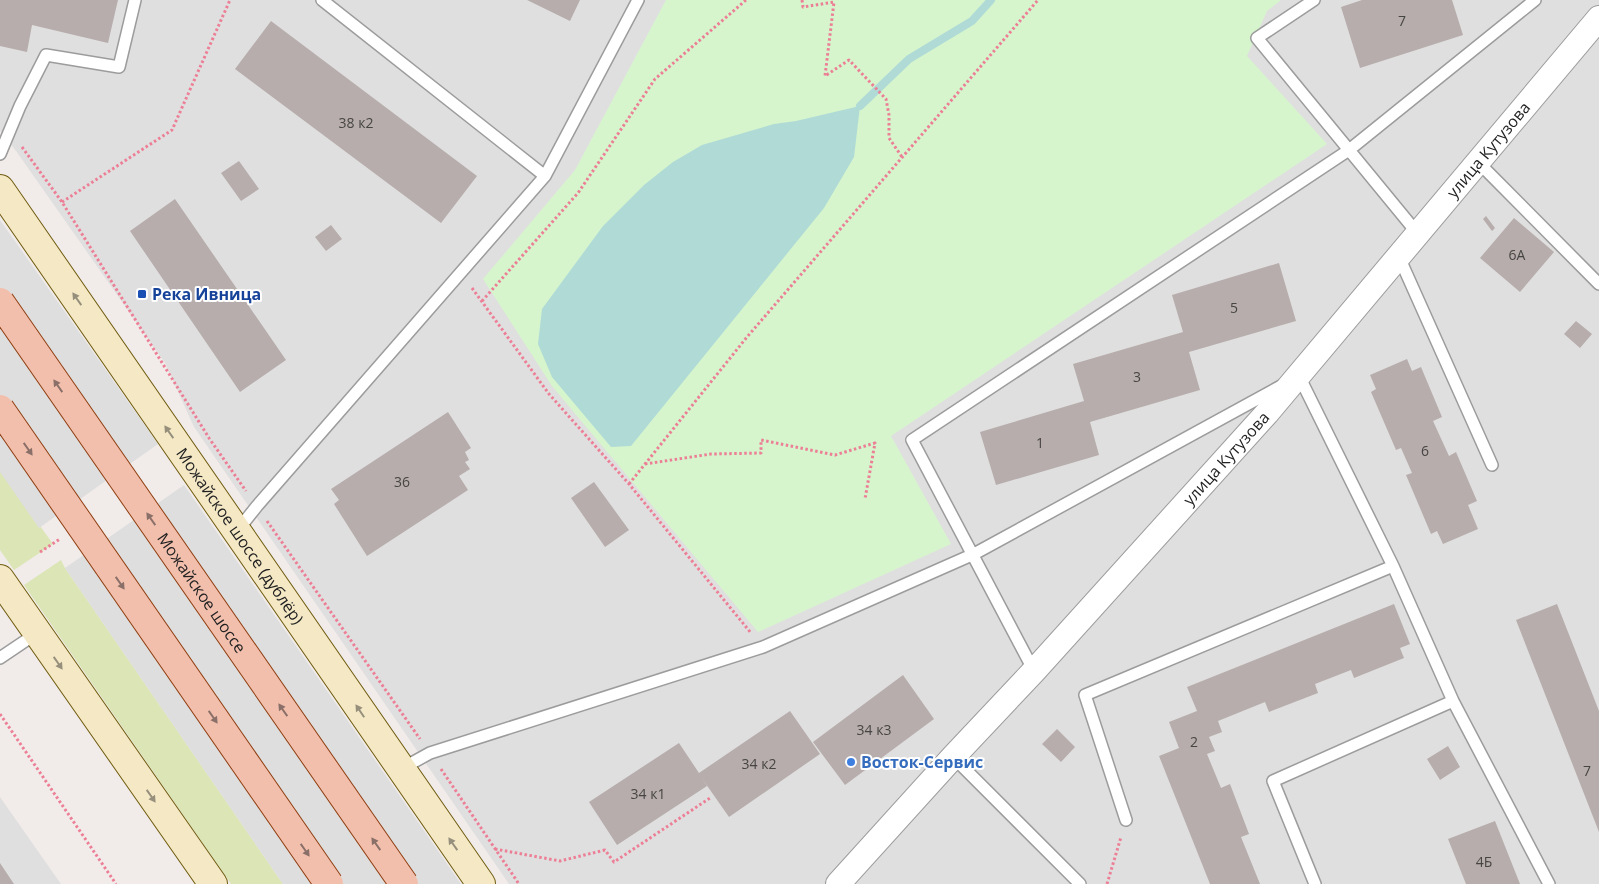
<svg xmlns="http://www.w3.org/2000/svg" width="1599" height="884" font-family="'Open Sans',sans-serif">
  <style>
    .residential { fill: #e0dfdf }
    .grass { fill: #dce5b6 }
    .park { fill: #d6f5cd }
    .parking { fill: #dedede }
    .water { fill: #afdad6 }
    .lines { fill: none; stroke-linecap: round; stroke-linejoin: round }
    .stream { stroke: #afdad6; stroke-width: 8 }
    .building { fill: #b6adac }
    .service-casing { stroke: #9c9c9c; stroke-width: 14 }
    .minor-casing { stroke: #9c9c9c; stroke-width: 26 }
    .secondary-casing { stroke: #715d11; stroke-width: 30 }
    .path { stroke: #ec7f96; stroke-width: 3; stroke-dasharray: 2.5 2.5; stroke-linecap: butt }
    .service { stroke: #fff; stroke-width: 11 }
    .minor { stroke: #fff; stroke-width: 24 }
    .secondary { stroke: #f4e8c5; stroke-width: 28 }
    .primary-bridge-casing { stroke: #8f3e10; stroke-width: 30; stroke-linecap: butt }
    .primary-bridge { stroke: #f3bfad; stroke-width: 28 }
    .oneway { fill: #968f7c }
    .oneway2 { fill: #8a7068 }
    .transit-dot { fill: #1a4fb4; stroke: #fff; stroke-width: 2 }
    .shop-dot { fill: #3f7fe0; stroke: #fff; stroke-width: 2 }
    .labels { text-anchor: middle; stroke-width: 4; stroke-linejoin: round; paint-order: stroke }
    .number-label { font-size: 14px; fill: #474544 }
    .street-label { font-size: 16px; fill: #222; stroke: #fff }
    .transit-label { font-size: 16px; font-weight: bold; fill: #164399; stroke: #fff; text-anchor: start }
    .shop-label { font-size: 16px; font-weight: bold; fill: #366cbe; stroke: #fff; text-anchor: start }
  </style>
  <rect width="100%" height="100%" fill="#f1ecea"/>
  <path class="residential" d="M0,0h1599v884h-1090l-315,-457 -29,-64 -149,-212 -16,-20z
    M0,797l61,87h-61z"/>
  <path class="grass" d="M0,470l53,74 -39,26 -14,-20z
    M61,560l4,8 218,316h-52l-207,-299z"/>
  <path class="park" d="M666,0h615l-14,11 -20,45 80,88 -436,292 60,108 -193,88 -206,-246 -69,-107 92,-109z"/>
  <path class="parking" d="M0,220l158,224 -119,84 -39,-56z
    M184,485l277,399h-178l-218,-316z"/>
  <path class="water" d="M860,106l-6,51 -30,51 -193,238 -20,1 -59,-70 -14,-33 4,-35 61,-83 41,-41 29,-23 29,-17 72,-21 22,-3z"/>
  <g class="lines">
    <path class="stream" d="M860,106l49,-47 63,-38 19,-21"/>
  </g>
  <path class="building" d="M0,0h118l-10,43 -76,-18 -5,27 -27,-6z
    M527,0h53l-10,21z
    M1362,0h90l11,35 -103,33 -19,-61z
    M271,21l206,155 -36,47 -206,-154z
    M239,161l20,28 -18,12 -20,-28z
    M175,199l111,161 -46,32 -110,-161z
    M1486,216l9,12 -3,3 -9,-12z
    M1514,218l40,34 -34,40 -40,-34z
    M331,225l11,14 -16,12 -11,-14z
    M1279,263l17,58 -107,31 11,38 -110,32 9,33 -103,30 -16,-53 104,-31 -11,-37 110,-32 -11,-37z
    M1576,321l16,13 -12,14 -16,-14z
    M1407,359l5,12 9,-4 21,50 -9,4 16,35 7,-4 21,49 -9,4 10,24 -35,15 -6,-13 -6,3 -25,-59 6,-2 -11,-25 -5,2 -25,-58 5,-3 -6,-14z
    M448,412l23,36 -6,4 4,8 -4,2 5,7 -11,7 9,14 -101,66 -33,-52 5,-4 -8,-11z
    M594,482l35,48 -24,17 -34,-49z
    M1394,604l16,40 -10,4 4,10 -50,20 -3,-8 -36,14 3,9 -49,19 -4,-10 -47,19 4,11 -13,5 6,14 -8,3 14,34 9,-4 19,50 -8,3 19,47h-50l-51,-128 20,-8 -10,-26 28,-11 -10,-24z
    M1557,604l42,107v121l-83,-212z
    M903,675l31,44 -89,66 -32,-43z
    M790,711l30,43 -91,63 -28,-40 6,9 -90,59 -28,-43 90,-59 20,30z
    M1057,729l18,18 -14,15 -19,-18z
    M1448,746l12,21 -20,13 -13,-21z
    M1495,821l25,63h-54l-18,-45z
    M0,863l14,21h-14z"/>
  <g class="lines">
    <defs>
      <path id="service" d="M322,0l223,176
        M1314,0l-57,38 161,196
        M0,154l20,-48 26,-51 73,12 16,-67
        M1478,162l121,122
        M1399,257l93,208
        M1297,377l2,-1 94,190 60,135 96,183
        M237,531l20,-25 288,-330 93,-176
        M0,658l37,-25
        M1034,671l-122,-231 437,-290 186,-150
        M953,757l127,127
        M401,769l29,-16 333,-106 211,-93 307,-168
        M1126,820l-41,-125 308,-129
        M1315,884l-42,-103 180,-80"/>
      <g id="minor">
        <path id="s1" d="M838,884l115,-127 81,-86 233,-258 332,-395"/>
      </g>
      <g id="secondary">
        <path id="s2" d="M0,189l481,695"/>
        <path d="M0,579l213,305"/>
      </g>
    </defs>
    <use href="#service" class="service-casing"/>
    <use href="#minor" class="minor-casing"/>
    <use href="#secondary" class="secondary-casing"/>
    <path class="path" d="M802,0l1,7 31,-5 -9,74 24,-16 37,39 3,16v23l13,19
      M22,147l40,55 147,236 37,53
      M62,202l110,-72 58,-130
      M472,288l77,106 80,90 122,149
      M482,301l96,-108 77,-114 91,-79
      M645,464l66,-10 50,-1v-13l74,15 40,-12 -10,56
      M629,484l118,-147 291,-337
      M267,521l153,218
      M40,552l20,-13
      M0,714l116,170
      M441,769l78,115
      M495,849l65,12 45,-11 9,12 96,-64
      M1107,884l14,-47"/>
    <use href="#service" class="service"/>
    <use href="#minor" class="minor"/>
    <use href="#secondary" class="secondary"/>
    <defs>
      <g id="primary-bridge">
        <path id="s3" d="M0,302l404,582"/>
        <path d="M0,409l329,475"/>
      </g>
    </defs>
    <use href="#primary-bridge" class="primary-bridge-casing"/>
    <use href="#primary-bridge" class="primary-bridge"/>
  </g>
  <defs><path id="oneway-solid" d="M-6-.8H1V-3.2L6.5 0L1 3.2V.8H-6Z" transform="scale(1.25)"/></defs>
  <g class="oneway">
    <use href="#oneway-solid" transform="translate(77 299) rotate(-125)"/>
    <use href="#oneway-solid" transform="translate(169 432) rotate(-125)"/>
    <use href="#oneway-solid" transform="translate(58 663) rotate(55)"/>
    <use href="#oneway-solid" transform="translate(360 711) rotate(-124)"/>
    <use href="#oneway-solid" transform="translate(151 796) rotate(55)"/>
    <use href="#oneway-solid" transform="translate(453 844) rotate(-125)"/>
  </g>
  <g class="oneway2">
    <use href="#oneway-solid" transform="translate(58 386) rotate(-125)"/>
    <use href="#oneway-solid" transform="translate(28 449) rotate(55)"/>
    <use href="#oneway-solid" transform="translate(151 519) rotate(-125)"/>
    <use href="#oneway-solid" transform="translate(120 583) rotate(55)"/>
    <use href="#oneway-solid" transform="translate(283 710) rotate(-125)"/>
    <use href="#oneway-solid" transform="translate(213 717) rotate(55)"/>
    <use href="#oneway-solid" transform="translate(376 844) rotate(-125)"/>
    <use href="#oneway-solid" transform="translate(305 850) rotate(55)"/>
  </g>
  <rect class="transit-dot" x="137" y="289" width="10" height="10" rx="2.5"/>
  <circle class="shop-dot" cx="851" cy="762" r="5"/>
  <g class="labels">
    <g class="number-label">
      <text x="1402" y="26">7</text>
      <text x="356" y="128">38 к2</text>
      <text x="1517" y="260">6А</text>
      <text x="1234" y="313">5</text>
      <text x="1137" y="382">3</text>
      <text x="1040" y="448">1</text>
      <text x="1425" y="456">6</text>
      <text x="402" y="487">36</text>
      <text x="874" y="735">34 к3</text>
      <text x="1194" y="747">2</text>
      <text x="759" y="769">34 к2</text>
      <text x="1587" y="776">7</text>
      <text x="648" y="799">34 к1</text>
      <text x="1484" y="867">4Б</text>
    </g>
    <g class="street-label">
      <text dy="6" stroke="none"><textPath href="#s1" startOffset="981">улица Кутузова</textPath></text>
      <text dy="6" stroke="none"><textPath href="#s1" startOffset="576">улица Кутузова</textPath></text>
      <text dy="6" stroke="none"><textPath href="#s2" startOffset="422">Можайское шоссе (дублёр)</textPath></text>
      <text dy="6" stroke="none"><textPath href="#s3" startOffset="354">Можайское шоссе</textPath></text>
    </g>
    <g class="transit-label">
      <text x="152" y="300">Река Ивница</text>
    </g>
    <g class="shop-label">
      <text x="861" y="768">Восток-Сервис</text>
    </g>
  </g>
</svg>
